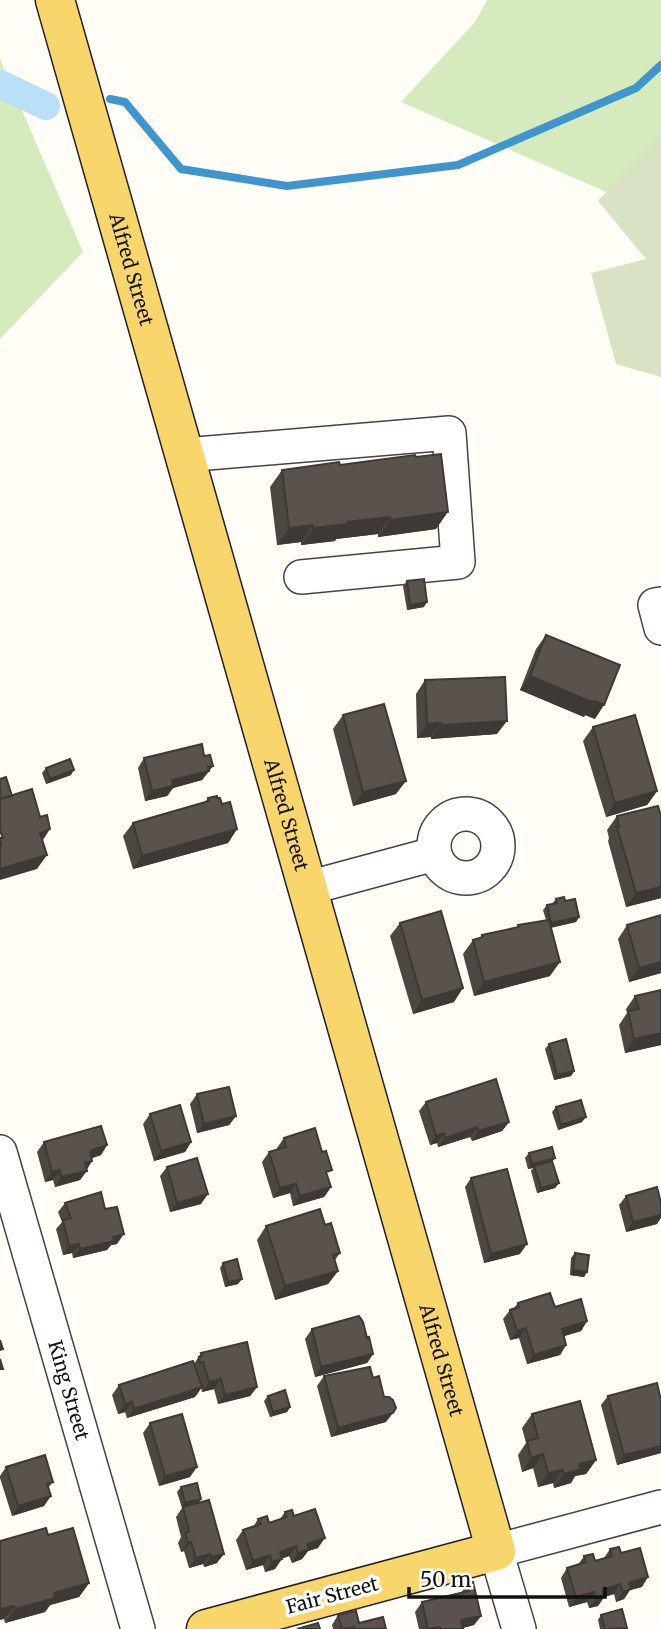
<svg xmlns="http://www.w3.org/2000/svg" width="661" height="1629" font-family="Merriweather,serif">
  <style>
    .green { fill: #d5ebbd }
    .cemetery { fill: #d9e3c4 }
    .lines { fill: none; stroke-linecap: round; stroke-linejoin: round }
    .stream { stroke: #3f96cf; stroke-width: 8 }
    .canal { stroke: #b9e0f7; stroke-width: 28 }
    .minor-casing { stroke: #444; stroke-width: 36 }
    .major-casing { stroke: #222; stroke-width: 41 }
    .minor { stroke: #fff; stroke-width: 33 }
    .major { stroke: #f9d66b; stroke-width: 38 }
    .wall { fill: #4d4742 }
    .shaded-wall { fill: #3f3936 }
    .building { fill: #5a524d; stroke: #3f3936; stroke-width: 2 }
    .labels { text-anchor: middle; stroke-width: 7; stroke-linejoin: round; paint-order: stroke }
    .street-label { font-size: 19px; fill: #111; stroke: #fff }
  </style>
  <rect width="100%" height="100%" fill="#fffdf5"/>
  <path class="green" d="M487,0h174v216l-260,-114 74,-80z
    M0,59l83,193 -83,87z"/>
  <path class="cemetery" d="M661,133v244l-45,-13 -25,-91 55,-14 -48,-58z"/>
  <g class="lines">
    <path class="stream" d="M110,99l15,3 56,67 106,17 171,-21 178,-77 25,-23"/>
    <path class="canal" d="M0,84l46,22"/>
    <defs>
      <g id="minor">
        <path d="M184,455l265,-22 9,129 -157,15"/>
        <path d="M661,604l-6,1 6,23"/>
        <circle cx="466" cy="846" r="32"/>
        <path d="M308,888l126,-34"/>
        <path id="s1" d="M0,1152l138,477"/>
        <path d="M519,1629l-23,-78 165,-44"/>
      </g>
      <g id="major">
        <path id="s2" d="M55,0l441,1551 -290,78"/>
      </g>
    </defs>
    <use href="#minor" class="minor-casing"/>
    <use href="#major" class="major-casing"/>
    <use href="#minor" class="minor"/>
    <use href="#major" class="major"/>
  </g>
  <path class="wall" d="M340,465l96,64 -58,8v-3l-42,5 -1,2 -34,4v-3l-24,3 -7,-58 12,-17z
    M407,581l17,26 -17,3 -4,-24z
    M546,635l49,84 -10,-4 -1,2 -64,-27 16,-41z
    M425,680l72,54 -66,5v-2l-14,1 -1,-44z
    M343,715l53,79 -43,12 -20,-77z
    M593,727l64,64 -10,14 -41,12 -23,-76z
    M204,756l9,10 -11,14 -29,8 -6,8 -22,5 -7,-33 6,-10z
    M46,768l25,7 -25,9 -4,-11z
    M208,798h9l5,6 15,25 -9,14 -95,26 -10,-33 10,-13 72,-21z
    M617,816l44,82 -35,9 -18,-66 1,-3 -2,-8z
    M556,899l9,2 14,16 -3,5 -25,6 -1,48 -76,20 -11,-42 10,-14 7,-2 2,-3 34,-7 2,-3 28,-5 -3,-10 4,-5 5,-1z
    M661,915v58l-32,9 -11,-43 9,-14z
    M400,923l54,79 -41,12 -23,-78z
    M635,996l26,49 -36,8 -6,-28 8,-12 -1,-4z
    M549,1044l25,27 -3,5 -17,4 -9,-31z
    M197,1094l39,22 -7,9 -32,8 -7,-29z
    M426,1102l83,20 -7,9 -30,10 -2,-4 -32,10 -1,-4 -7,2 -11,-34z
    M556,1107l26,15 -24,8 -6,-18z
    M150,1114l41,28 -6,10 -31,9 -11,-37z
    M284,1138l43,38 4,11 -7,10 -31,9 -3,-13 -17,5 -11,-36 7,-10 8,-3v-1z
    M44,1142l63,3 -6,10 -9,3 -6,12 -6,10 -25,7 -2,-7 -8,2 -8,-30z
    M529,1153l26,5 -3,4 7,21 -4,5 -18,5 -6,-22 2,-3 -5,1 -3,-11z
    M167,1167l34,37 -31,8 -10,-36z
    M471,1178l49,76 -36,9 -19,-76z
    M626,1196l31,28 -31,8 -7,-27z
    M65,1203l40,6 12,35 -6,1 -4,5 -34,8 -1,-5 -9,2 -7,-26 6,-7 -4,-10z
    M325,1225l15,28 -5,7 3,11 -10,13 -53,16 -18,-60 9,-14z
    M575,1253l12,19 -3,5 -14,-2 1,-17z
    M223,1263l15,21 -13,3 -5,-19z
    M518,1303l37,4 32,14 -6,10 -17,5 2,9 -6,10 -33,9 -8,-26 -9,2 -7,-21 7,-9 3,-1z
    M312,1329l55,9 6,16 -6,9 -52,14 -10,-38z
    M201,1353l56,34 -7,9 -32,8 -4,-15 -12,3 -1,-4 -6,9 -68,21 -2,-6 -7,2 -6,-19 7,-10 75,-21z
    M324,1376l49,2 11,19 2,25 -55,15 -14,-51z
    M268,1396l22,11 -3,5 -17,5 -6,-16z
    M608,1396l53,57 -44,12 -16,-60z
    M532,1414l64,46 -10,14 -11,2 -4,7 -17,5 -1,-5 -15,4 -5,-19 -11,4 -4,-17 8,-12 -4,-15z
    M150,1423l40,54 -31,9 -16,-53z
    M6,1467l47,15 -5,6 -4,18 -32,10 -12,-38v-2z
    M181,1487l20,12 -3,4 19,60 -13,4 -1,-3 -14,4 -5,-17 -3,1 -3,-9 3,-6 -5,-20 6,-9 -5,-16z
    M285,1512l9,4 24,32 -10,3 -6,8 -10,4 -3,-7 -8,3 -6,10 -10,3 -2,-7 -17,5 -10,-30 7,-10 10,-3 5,-8 11,4 11,-4z
    M48,1535l41,48 -10,14 -29,8 -5,7 -40,11 -1,-4z
    M610,1549l11,4 21,34 -12,3 -6,9 -8,3 -2,-8 -10,3 -6,9 -9,2 -2,-6 -18,5 -8,-29 6,-10 11,-3 6,-9 11,5 9,-3z
    M467,1584l14,32 -7,9 -11,3v1h-44l-4,-17 7,-10 39,-9z
    M338,1615l21,8 27,6h-53l-1,-4z
    M601,1615l26,13 -1,1h-26l-2,-9z"/>
  <path class="shaded-wall" d="M448,512l-12,17 -58,8 12,-17z
    M390,517l-12,17 -42,5 -1,2 -34,4 12,-17 34,-6z
    M313,525l-12,17 -24,3 12,-17z
    M427,602l-3,5 -17,3 3,-5z
    M530,676l74,29 -9,14 -10,-4 -1,2 -64,-27z
    M507,721l-10,13 -66,5 10,-14z
    M441,723l-10,14 -14,1 10,-14z
    M213,766l-11,14 -29,8 -6,8 -22,5 7,-10 20,-11z
    M74,770l-3,5 -25,9 4,-5z
    M406,781l-10,13 -43,12 10,-14z
    M657,791l-10,14 -41,12 9,-14z
    M50,829l-9,14 -1,-10z
    M237,829l-9,14 -95,26 9,-13z
    M47,855l-10,14 -37,11v-11z
    M661,887v11l-35,9 10,-14z
    M579,917l-3,5 -28,6 3,-5z
    M560,962l-10,14 -76,20 10,-14z
    M661,962v11l-32,9 10,-14z
    M463,988l-9,14 -41,12 9,-14z
    M661,1033v12l-36,8 9,-14z
    M574,1071l-3,5 -17,4 3,-5z
    M236,1116l-7,9 -32,8 7,-9z
    M586,1117l-4,5 -24,8 3,-5z
    M509,1122l-7,9 -30,10 6,-10z
    M477,1127l-7,10 -32,10 7,-9z
    M444,1133l-7,10 -7,2 6,-9z
    M191,1142l-6,10 -31,9 7,-10z
    M107,1145l-6,10 -18,6 7,-10z
    M555,1158l-4,5 -17,3 -1,2 -5,1 4,-5z
    M92,1161l-6,10 -1,-8z
    M60,1170l-7,10 -8,2 7,-10z
    M87,1171l-7,9 -25,7 6,-10z
    M559,1183l-4,5 -18,5 4,-5z
    M296,1184l-6,9 -17,5 7,-10z
    M331,1187l-7,10 -31,9 7,-10z
    M208,1194l-7,10 -31,8 7,-9z
    M661,1215v3l-4,6 -31,8 7,-10z
    M124,1234l-7,10 -6,1 -4,5 -34,8 7,-9 33,-12z
    M79,1244l-7,9 -9,2 6,-9z
    M527,1244l-7,10 -36,9 7,-9z
    M573,1270l14,2 -3,5 -14,-2z
    M338,1271l-10,13 -53,16 10,-14z
    M242,1279l-4,5 -13,3 3,-5z
    M587,1321l-6,10 -26,8 7,-10z
    M526,1328l-7,10 -9,2 7,-9z
    M566,1345l-6,10 -33,9 7,-9z
    M373,1354l-6,9 -52,14 6,-10z
    M221,1379l-7,10 -12,3 7,-10z
    M202,1387l-7,10 -68,21 7,-9z
    M257,1387l-7,9 -32,8 7,-9z
    M132,1402l-7,10 -7,2 7,-10z
    M290,1407l-3,5 -17,5 3,-5z
    M393,1413l-7,9 -55,15 7,-9z
    M661,1446v7l-44,12 7,-10z
    M543,1454l-10,14 -11,4 9,-14z
    M596,1460l-10,14 -11,2 -4,7 -17,5 10,-14 15,-10z
    M197,1467l-7,10 -31,9 6,-10z
    M563,1470l-10,13 -15,4 10,-14z
    M51,1496l-7,10 -32,10 6,-10z
    M201,1499l-3,5 -16,4 3,-5z
    M325,1538l-7,10 -10,3 -6,8 -10,4 6,-10 9,-9z
    M188,1542h3l-7,9 -3,1z
    M296,1546l-7,10 -16,6 7,-10z
    M210,1554l-7,10 -14,4 7,-10z
    M224,1554l-7,9 -13,4 7,-10z
    M270,1555l-7,10 -17,5 7,-9z
    M282,1559l-7,10 -10,3 7,-10z
    M648,1577l-6,10 -12,3 -6,9 -8,3 13,-19z
    M89,1583l-10,14 -29,8 -5,7 -40,11 10,-14 39,-16z
    M620,1584l-6,10 -10,3 -6,9 -9,2 14,-18z
    M594,1592l-7,10 -18,5 7,-10z
    M14,1606l-10,13 -4,1v-11z
    M481,1616l-7,9 -15,4 2,-9z"/>
  <path class="building" d="M441,454l7,58 -58,8v-3l-43,5v2l-34,4v-3l-24,3 -7,-58 57,-8 1,3 75,-10 1,2z
    M424,579l3,23 -17,3 -3,-24z
    M546,635l74,30 -16,40 -10,-4v2l-64,-27z
    M505,677l2,44 -66,4v-2l-14,1 -2,-44z
    M384,704l22,77 -43,11 -20,-77z
    M635,715l22,76 -42,12 -22,-76z
    M202,744l2,12 6,-1 3,11 -5,1 1,4 -37,9 1,6 -21,5 -8,-33z
    M70,759l4,11 -24,9 -4,-11z
    M6,777l6,19 -12,3v-20z
    M32,789l8,28 7,-2 3,14 -10,4 7,22 -47,14v-23h1l-1,-8h3l-3,-7v-32z
    M217,796v2h3l2,6 8,-2 7,27 -95,27 -9,-33 76,-22 -1,-3z
    M658,806l3,10v71l-25,6 -19,-66h2l-2,-11z
    M564,897l1,4 10,-2 4,18 -28,6 -4,-18 10,-2 -1,-4z
    M441,911l22,77 -41,12 -22,-77z
    M661,915v47l-22,6 -12,-43z
    M549,920l11,42 -76,20 -11,-42 10,-3 -1,-2 37,-8 -1,-2z
    M661,990v43l-27,6 -6,-28 11,-2 -4,-13z
    M566,1039l8,32 -17,4 -8,-31z
    M496,1079l13,43 -31,9 -1,-4 -32,11 -1,-5 -8,3 -10,-34z
    M229,1087l7,29 -32,8 -7,-30z
    M581,1100l5,17 -25,8 -5,-18z
    M180,1105l11,37 -30,9 -11,-37z
    M101,1126l6,19 -17,6 2,10 -7,2 2,8 -26,6 -1,-7 -8,2 -8,-30z
    M315,1128l7,24 4,-1 6,19 -6,2 5,15 -31,9 -4,-12 -16,4 -11,-36 17,-5 -2,-9z
    M552,1147l3,11 -23,6 -3,-11z
    M197,1158l11,36 -31,9 -10,-36z
    M552,1161l7,22 -18,5 -7,-22z
    M507,1169l20,75 -36,10 -20,-76z
    M657,1187l4,16v12l-28,7 -7,-26z
    M101,1192l4,17 12,-2 7,27 -11,3 1,4 -34,8 -1,-5 -10,2 -6,-26 8,-2 -6,-15z
    M320,1209l5,16 6,-2 9,30 -7,2 5,16 -53,15 -19,-60z
    M575,1253l14,2 -2,17 -14,-2z
    M237,1259l5,20 -14,3 -5,-19z
    M550,1293l5,14 26,-8 6,22 -25,8 4,16 -32,10 -8,-27 -9,3 -7,-21 9,-3 -1,-4z
    M359,1316l4,6 4,16 2,-1 4,17 -52,13 -9,-38z
    M0,1340l3,9 -3,1z
    M247,1342l10,45 -32,8 -4,-16 -12,3 -6,-20 -3,1 -1,-6 3,-1 -1,-3z
    M0,1359l3,10h-3z
    M193,1361l9,26 -68,22 -2,-7 -7,2 -6,-19z
    M370,1367l3,11 6,-2 5,21h5l4,3 3,8 -3,5 -55,15 -14,-52z
    M657,1383l4,17v46l-37,9 -16,-59z
    M285,1390l5,17 -17,5 -5,-16z
    M580,1401l16,59 -17,4 2,5 -17,5 -1,-4 -15,3 -5,-19 -12,4 -4,-17 11,-3 -6,-24z
    M182,1414l15,53 -32,9 -15,-53z
    M45,1455l8,27 -6,2 4,12 -33,10 -12,-39z
    M197,1483l4,16 -16,4 -4,-16z
    M209,1500l15,54 -13,3 -1,-3 -14,4 -5,-16h-3l-3,-9 4,-2 -6,-24z
    M315,1509l10,29 -18,6 2,5 -11,4 -2,-7 -16,6 2,7 -10,3 -2,-7 -17,6 -10,-31 18,-6 -3,-5 9,-3 2,7 18,-6 -2,-5 7,-2 2,6z
    M46,1528l2,7 25,-7 16,55 -35,10 1,5 -40,11 -1,-3 -14,3v-68z
    M619,1547l2,6 19,-5 8,29 -19,6 2,6 -8,3 -3,-8 -17,6 1,6 -8,3 -2,-7 -18,5 -9,-29 19,-6 -2,-6 9,-2 2,7 17,-5 -2,-7z
    M473,1582l8,34 -20,4 2,9h-23v-2l-12,2 -6,-27 47,-11 -2,-7z
    M622,1609l5,19 -22,1 -4,-14z
    M356,1611l3,12 24,-6 3,12h-32v-2l-12,2 -4,-14z
    M318,1623l2,6h-23z"/>
  <g class="labels">
    <g class="street-label">
      <text dy="7" stroke="none"><textPath href="#s2" startOffset="280">Alfred Street</textPath></text>
      <text dy="7" stroke="none"><textPath href="#s2" startOffset="847">Alfred Street</textPath></text>
      <text dy="7" stroke="none"><textPath href="#s2" startOffset="1414">Alfred Street</textPath></text>
      <text dy="7" stroke="none"><textPath href="#s1" startOffset="248">King Street</textPath></text>
      <text transform="translate(332 1595) rotate(-15)" y="7">Fair Street</text>
    </g>
  </g>
  <path d="M409 1587v10h196v-10" fill="none" stroke="#111111" stroke-width="3.5"/>
  <text x="420" y="1587" font-size="21" fill="#111111" stroke="#ffffff" stroke-width="5" paint-order="stroke">50 m</text>
</svg>
